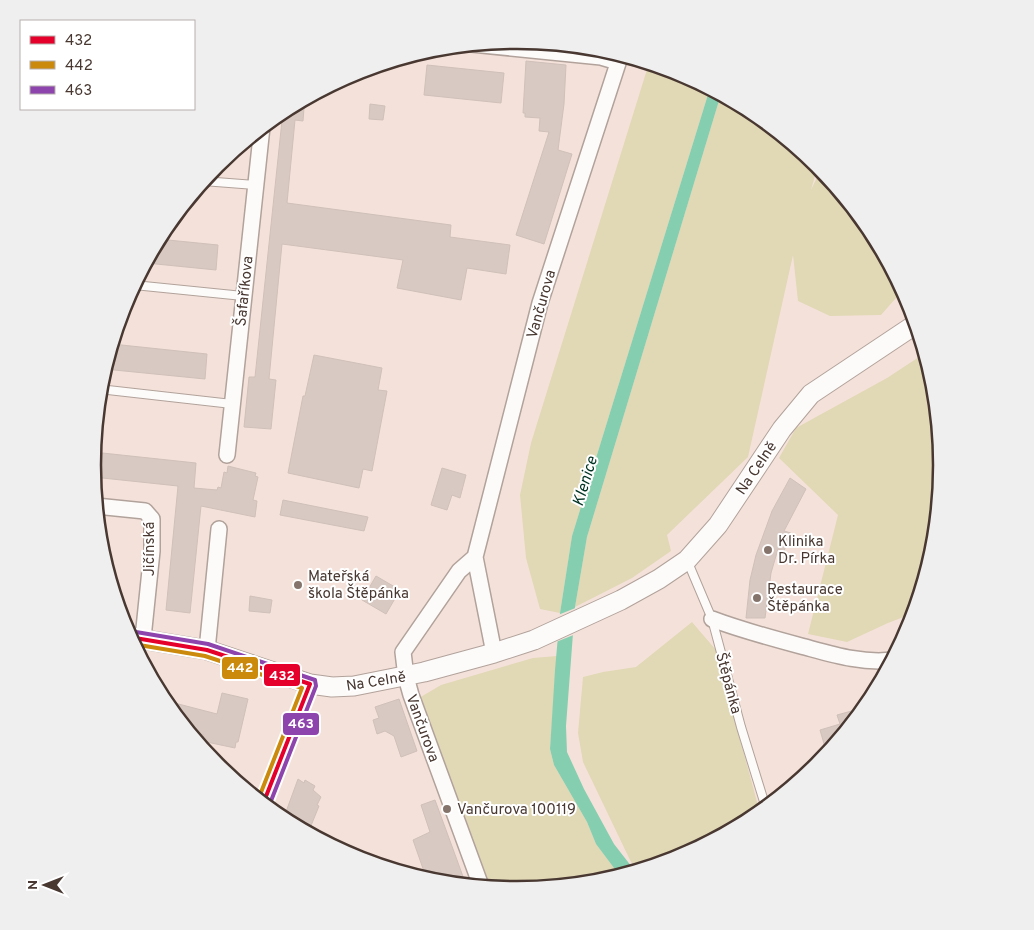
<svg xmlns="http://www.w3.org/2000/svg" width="1034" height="930" font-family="Overpass,sans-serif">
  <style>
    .green { fill: #e1d8b5 }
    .water { fill: #85cfb0 }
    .pier { fill: #f4e2da }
    .building { fill: #d9c9c3; stroke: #cfc0b9 }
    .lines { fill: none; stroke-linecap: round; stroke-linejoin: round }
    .service-casing { stroke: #b1a29b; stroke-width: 10 }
    .minor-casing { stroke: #b1a29b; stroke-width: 18 }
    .tertiary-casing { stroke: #b1a29b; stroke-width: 21 }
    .service { stroke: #fdfbf9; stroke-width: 8 }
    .minor { stroke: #fdfbf9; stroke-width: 15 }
    .tertiary { stroke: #fdfbf9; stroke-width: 19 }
    .bus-1-casing { stroke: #fff; stroke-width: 8 }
    .bus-2-casing { stroke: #fff; stroke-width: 8 }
    .bus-3-casing { stroke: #fff; stroke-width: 8 }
    .bus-1 { stroke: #e4002b; stroke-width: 4 }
    .bus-2 { stroke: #cb8a0c; stroke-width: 4 }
    .bus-3 { stroke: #8e44ad; stroke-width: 4 }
    .poi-dot { fill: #84746c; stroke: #fff; stroke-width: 2 }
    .labels { text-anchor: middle; stroke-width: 4; stroke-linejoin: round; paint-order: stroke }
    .street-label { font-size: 15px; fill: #483831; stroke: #fff }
    .poi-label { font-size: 15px; fill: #483831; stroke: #fff; text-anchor: start }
    .water-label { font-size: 16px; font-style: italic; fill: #003323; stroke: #fff }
    .rim { fill: none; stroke: #483831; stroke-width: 2.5 }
    .line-badge { stroke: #fff; stroke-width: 2 }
    .badge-label { font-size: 14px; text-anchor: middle; font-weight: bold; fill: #fff }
  </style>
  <rect width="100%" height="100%" fill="#f4e2da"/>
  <path class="green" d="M649,63l31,9 30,16 -138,448 -12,77 -20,-4 -14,-51 -6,-63 11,-52z
    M721,94l32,18 65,53 -7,25 10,-21 50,60 32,61 -22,25 -51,1 -32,-15 -5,-46 -45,202 -81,78 4,16 -39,27 -57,29 12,-70z
    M924,349l10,33 8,83 -8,83 -20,65 -26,10 -41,19 -39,-8 30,-119 -59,-57 17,-30 91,-50 32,-21z
    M692,622l24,28 44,163 -7,6 -74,39 -42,13 -7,-11 -47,-98 -5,-29 5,-56 20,-5 33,-5z
    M557,656l-7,93 4,16 33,57 9,22 24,32c-39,12 -91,15 -132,11l-69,-189 22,-13 92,-27z"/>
  <path class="water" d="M710,88l11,6 -134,443 -12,70 -9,119 1,26 17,37 30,55 21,27 -15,5 -24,-32 -9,-22 -33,-57 -4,-16 5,-79 5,-57 12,-77z"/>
  <path class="pier" d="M578,607l-2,27 -20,8 2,-27z"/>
  <path class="building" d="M526,61l40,4 -2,39 -6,46 14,4 -28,90 -28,-9 33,-103 -10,-1 1,-13 -15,-1v-4h-2z
    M427,65l77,8 -3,30 -77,-8z
    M370,104l15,2 -2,14 -14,-1z
    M290,107l14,1 -1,13 -8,-1 -8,83 164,22 -1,12 60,8 -4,29 -39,-6 -6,32 -64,-12 6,-28 -121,-16 -11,114 -2,21 7,1 -5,49 -27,-2 5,-50h6l28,-266z
    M158,239l60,6 -2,25 -70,-7z
    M112,344l95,10 -2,25 -101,-10z
    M314,355l68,13 -4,22 9,1 -15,80 -9,-2 -4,19 -71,-15 15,-77h2z
    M93,452l103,11 -2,25 23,2 1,-3 3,1 3,-16 3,1 1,-7 28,7 -1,3 3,1 -5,23 4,1 -2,16 -54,-11 -11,107 -24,-3 12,-124 -85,-9z
    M442,468l24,7 -6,23 -8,-3 -5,15 -16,-5z
    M790,478l16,11 -22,42 7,2 -7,18 -6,-2 -7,24 -6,45h-19l4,-38 6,-25 16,-44z
    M283,500l85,17 -4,14 -84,-16z
    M376,576l24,14 -14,24 -24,-14z
    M250,596l22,4 -2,13 -21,-2z
    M222,693l26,6 -10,43h-2l-1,6 -33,-7 2,-6 -16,-4 -25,-31 54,14z
    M399,699l18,52 -16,6 -7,-21 -9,-5 -8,3 -4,-14 6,-2 -4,-11z
    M866,707l-13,15 -26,32 -7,-24 20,-6 -3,-9z
    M298,779l6,4 1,-3 10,6 -2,4 8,7 -4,8 2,1 -11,27 -25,-13z
    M435,800l22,60 9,25 -39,-5 -14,-40 17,-8 -9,-27z"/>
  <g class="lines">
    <defs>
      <path id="service" d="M203,181l52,4
        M134,285l109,11
        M99,389l133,15
        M687,560l25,59 29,108 25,81"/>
      <path id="minor" d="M472,44l129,13 17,5
        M227,455l35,-328
        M96,506l49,5 7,8v32l-9,87
        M475,557l-16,14 -56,81 3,25 5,18 70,191
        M712,619c29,11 59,19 89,27 30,8 61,18 92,14
        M207,650l12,-121
        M494,653l-19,-96 65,-254 81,-249
        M263,804l47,-120"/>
      <path id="tertiary" d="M129,637l78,13 103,34 22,3 22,-1 70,-14 70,-19 40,-13 87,-40 38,-21 28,-19 31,-35 64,-96 29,-35 105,-70"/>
    </defs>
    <use href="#service" class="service-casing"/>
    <use href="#minor" class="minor-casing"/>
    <use href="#tertiary" class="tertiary-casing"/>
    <use href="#service" class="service"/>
    <use href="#minor" class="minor"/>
    <use href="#tertiary" class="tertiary"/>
    <defs>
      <path id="bus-1" d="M129,637l78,13 103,34 -47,120"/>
      <path id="bus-2" d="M133,644l72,12 97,32 -44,112"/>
      <path id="bus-3" d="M130,631l78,13 107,36 1,6 -47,120"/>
    </defs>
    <use href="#bus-1" class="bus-1-casing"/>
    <use href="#bus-2" class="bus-2-casing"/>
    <use href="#bus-3" class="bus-3-casing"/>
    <use href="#bus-1" class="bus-1"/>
    <use href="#bus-2" class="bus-2"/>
    <use href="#bus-3" class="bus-3"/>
  </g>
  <g class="poi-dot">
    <circle cx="768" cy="550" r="5"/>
    <circle cx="298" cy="585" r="5"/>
    <circle cx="757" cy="598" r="5"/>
    <circle cx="447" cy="809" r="5"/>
  </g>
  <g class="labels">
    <g class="street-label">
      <text transform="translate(244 291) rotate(-84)" y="5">Šafaříkova</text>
      <text transform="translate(541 304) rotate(-74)" y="5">Vančurova</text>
      <text transform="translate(756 468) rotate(-56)" y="5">Na Celně</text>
      <text transform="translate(149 549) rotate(-90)" y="5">Jičínská</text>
      <text transform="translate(376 681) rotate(-9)" y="5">Na Celně</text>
      <text transform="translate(729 683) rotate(75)" y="5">Štěpánka</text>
      <text transform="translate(423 728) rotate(70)" y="5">Vančurova</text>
    </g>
    <g class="poi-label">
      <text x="778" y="546">Klinika<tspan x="778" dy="17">Dr. Pírka</tspan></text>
      <text x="308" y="581">Mateřská<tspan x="308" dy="17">škola Štěpánka</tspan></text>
      <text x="767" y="594">Restaurace<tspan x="767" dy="17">Štěpánka</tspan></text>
      <text x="457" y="814">Vančurova 100119</text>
    </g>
    <g class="water-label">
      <text transform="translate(584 481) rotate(-73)" y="6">Klenice</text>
    </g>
  </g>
  <path d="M0 0H1034V930H0ZM101 465a416 416 0 1 1 832 0a416 416 0 1 1-832 0Z" fill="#f0efef" fill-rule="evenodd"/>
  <path class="rim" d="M101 465a416 416 0 1 1 832 0a416 416 0 1 1-832 0Z"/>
  <g class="line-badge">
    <rect x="221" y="656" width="38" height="24" rx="5" fill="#cb8a0c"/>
    <rect x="263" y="663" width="38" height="24" rx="5" fill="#e4002b"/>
    <rect x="282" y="712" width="38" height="24" rx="5" fill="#8e44ad"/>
  </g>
  <g class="badge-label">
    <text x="240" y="672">442</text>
    <text x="282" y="680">432</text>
    <text x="301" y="728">463</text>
  </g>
  <rect x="20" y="20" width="175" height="90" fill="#ffffff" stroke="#b6afad"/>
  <rect x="30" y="36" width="25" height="8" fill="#e4002b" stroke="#b6afad"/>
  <text x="65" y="45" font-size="15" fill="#483831">432</text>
  <rect x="30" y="61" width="25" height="8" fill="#cb8a0c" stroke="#b6afad"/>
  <text x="65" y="70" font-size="15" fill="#483831">442</text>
  <rect x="30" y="86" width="25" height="8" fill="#8e44ad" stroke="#b6afad"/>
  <text x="65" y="95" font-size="15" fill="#483831">463</text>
  <g transform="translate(45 885) rotate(270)" stroke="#ffffff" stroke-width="4" paint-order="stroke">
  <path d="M0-4L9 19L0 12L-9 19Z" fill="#483831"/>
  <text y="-8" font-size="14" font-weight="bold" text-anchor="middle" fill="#483831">N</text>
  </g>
</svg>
